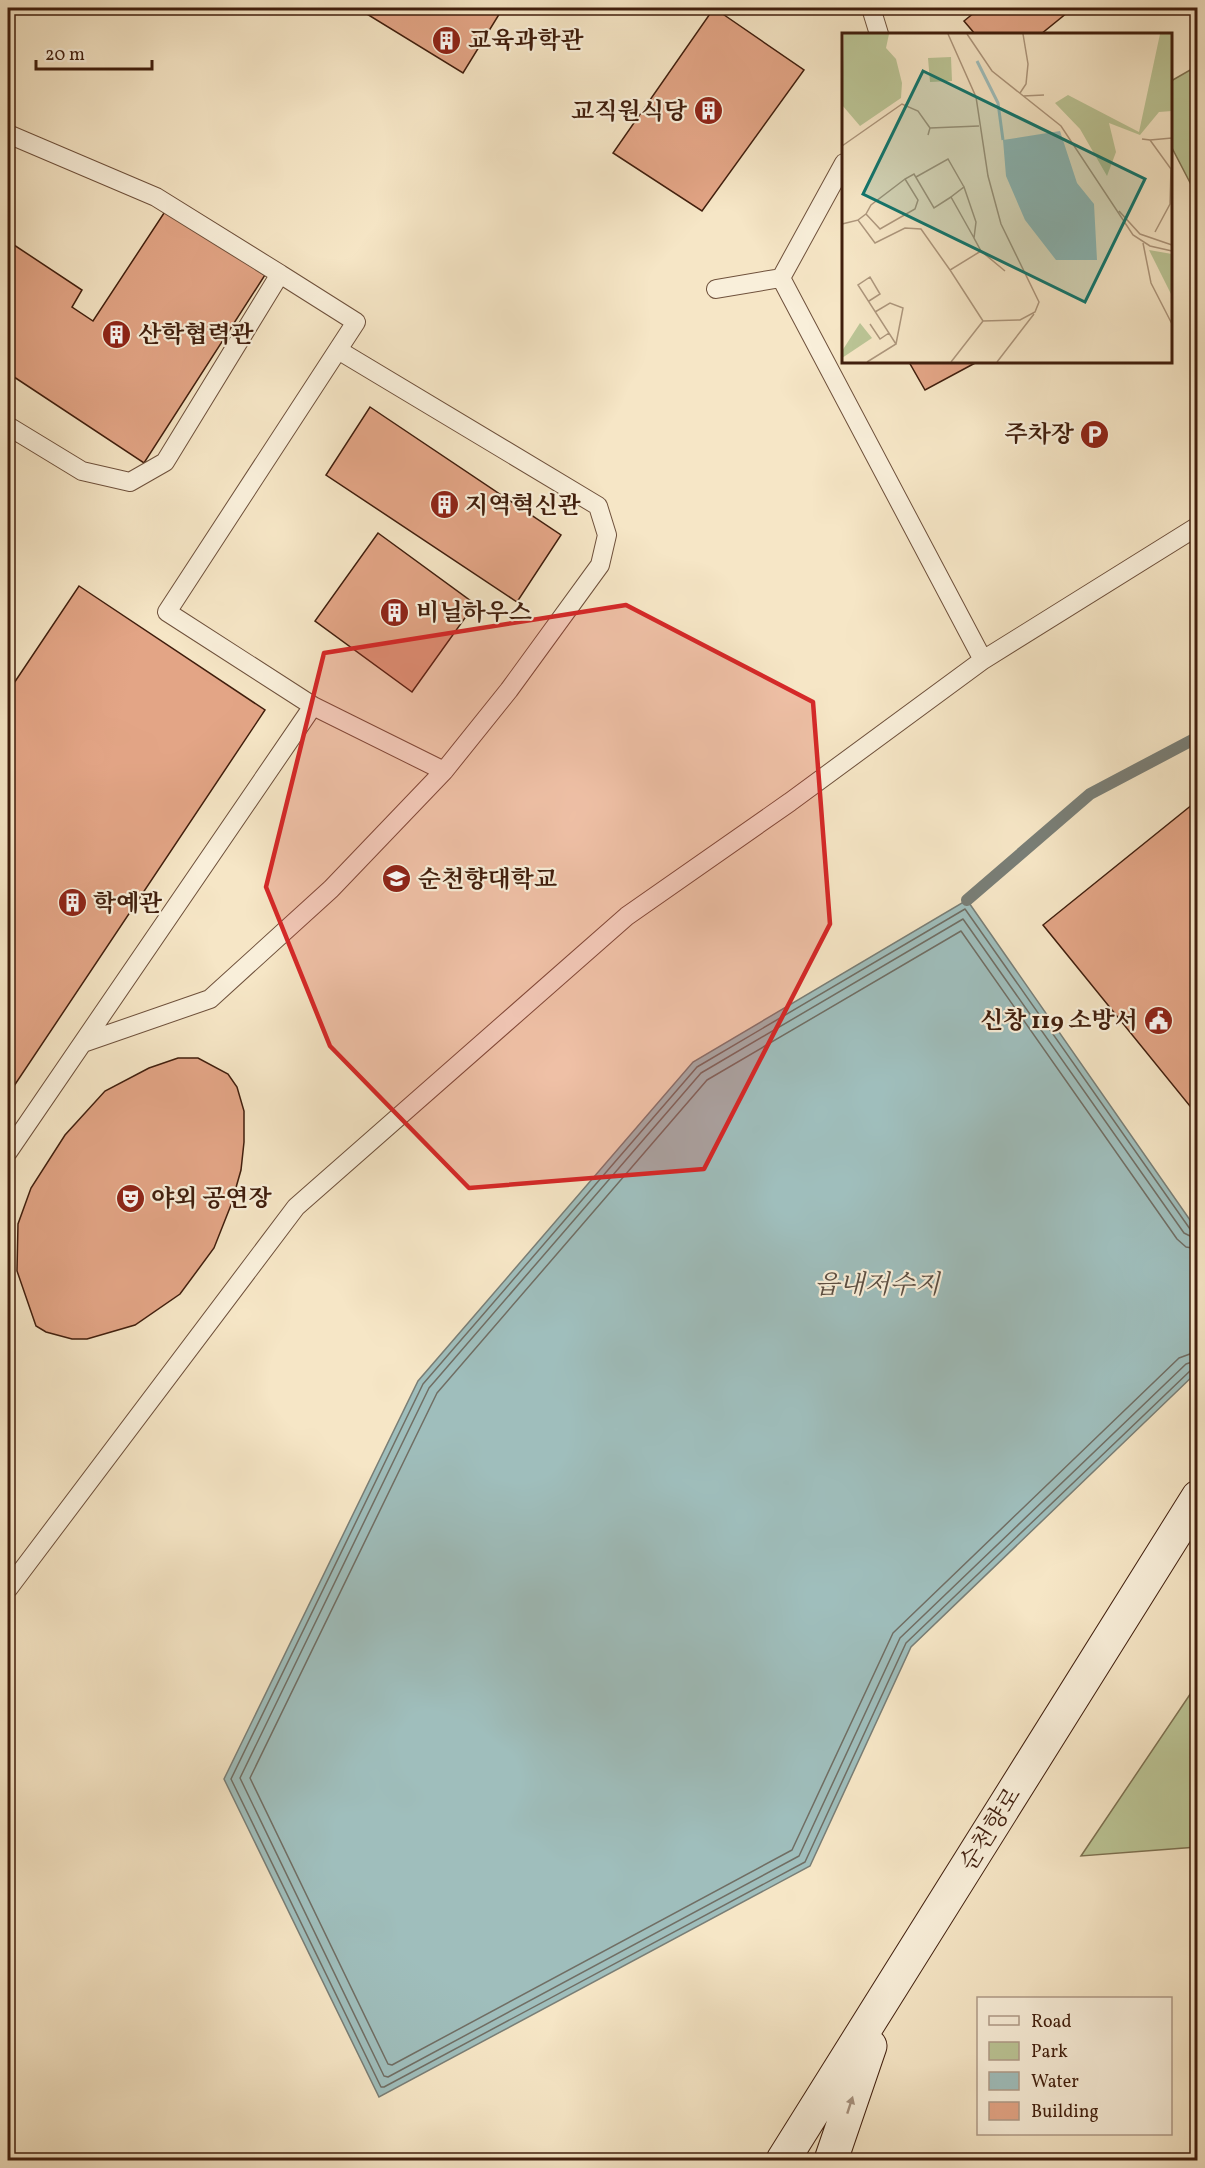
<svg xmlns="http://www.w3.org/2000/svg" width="1205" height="2168" font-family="Vollkorn,'Noto Serif KR',serif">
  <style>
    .green { fill: #bbc596; stroke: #7e7252; stroke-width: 1.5 }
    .water { fill: #9fbebc; stroke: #797e76; stroke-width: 1.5 }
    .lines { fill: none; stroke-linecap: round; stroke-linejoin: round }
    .shore { stroke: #706e64; stroke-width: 1.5 }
    .stream { stroke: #797e76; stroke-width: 12 }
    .building { fill: #e3a586; stroke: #401e0d; stroke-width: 1.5 }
    .lane-casing { stroke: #6e503b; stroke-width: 20 }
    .secondary-casing { stroke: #401e0d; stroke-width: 35 }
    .lane { stroke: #f9efda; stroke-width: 18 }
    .secondary { stroke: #f9efda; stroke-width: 33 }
    .oneway { fill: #a6917e }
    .marked { fill: #d62828; fill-opacity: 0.2; stroke: #d62828; stroke-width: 4.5; stroke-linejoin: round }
    .labels { text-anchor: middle; stroke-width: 4.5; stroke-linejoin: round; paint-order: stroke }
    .poi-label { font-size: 24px; font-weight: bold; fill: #401e0d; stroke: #f9efda; text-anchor: start }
    .street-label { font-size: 24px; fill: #401e0d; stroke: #f9efda }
    .water-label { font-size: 26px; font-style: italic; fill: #5c4e42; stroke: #f9efda }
    .inset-river { fill: none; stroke: #9fbebc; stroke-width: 3 }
    .inset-road { fill: none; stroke: #ad967c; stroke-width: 1.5 }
    .view { fill: #0f766e; fill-opacity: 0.15; stroke: #0f766e; stroke-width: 3 }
    .inset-edge { fill: none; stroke: #401e0d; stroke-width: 3 }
  </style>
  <rect width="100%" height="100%" fill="#f6e6c6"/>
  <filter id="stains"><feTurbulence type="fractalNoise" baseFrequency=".00333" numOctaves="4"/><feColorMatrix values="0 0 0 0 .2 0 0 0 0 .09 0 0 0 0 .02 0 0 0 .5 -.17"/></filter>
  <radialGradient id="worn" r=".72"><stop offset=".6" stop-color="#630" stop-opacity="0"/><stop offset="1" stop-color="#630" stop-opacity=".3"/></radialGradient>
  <path class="green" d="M1197,66v130l-26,-50v-65z
    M1197,1684v163l-116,9z"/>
  <path class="water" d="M967,900l230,330v142l-286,275 -101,219 -431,231 -155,-318 194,-398 275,-319z"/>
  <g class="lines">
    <path class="shore" d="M1198,1232l-8,-3 -225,-320 -268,158 -274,317 -192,395 150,308h3l421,-225 101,-219 285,-273 7,-2
      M1198,1240l-14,-7 -221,-314 -262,154 -272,315 -189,390 144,298 4,1 411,-221 101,-218 286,-274 12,-4
      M1198,1249l-12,-2 -9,-8 -216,-308 -254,149 -270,313 -187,385 138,286 4,1 400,-215 101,-217 286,-275 19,-7"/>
    <path class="stream" d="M967,900l123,-106 108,-57"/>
  </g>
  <path class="building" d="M357,8h146l-40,65z
    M714,8l90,62 -102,141 -89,-58z
    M980,8h93l-32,26h-66l-11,-13z
    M166,210l99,65 -121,188 -136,-90v-132l74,49 -10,17 21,14z
    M909,362h68l-52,28z
    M370,407l191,128 -44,67 -191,-127z
    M378,533l97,71 -63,88 -97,-71z
    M79,586l186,124 -257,385v-403z
    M1198,800v316l-155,-191z
    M178,1058h20l30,16 9,13 7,24v31l-3,28 -10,35 -17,43 -34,46 -45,31 -48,14h-15l-26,-7 -10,-6 -19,-55 1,-47 13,-36 34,-53 40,-44 44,-23z"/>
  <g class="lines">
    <defs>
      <path id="lane" d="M871,8l8,26
        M8,134l148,63 124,77
        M781,278l202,382
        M716,289l65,-11 63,-115
        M338,350l260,156 9,29 -7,30 -91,125 -65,81
        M8,426l74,45 48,11 35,-20 115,-188 76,48 -189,290 146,94
        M8,1152l305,-446 131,65 -113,118 -121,110 -127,44
        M8,1589l288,-382 331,-291 163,-114 193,-142 215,-134"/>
      <path id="secondary" d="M783,2160l415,-663
        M831,2160l39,-114"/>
    </defs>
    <use href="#lane" class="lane-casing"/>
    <use href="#secondary" class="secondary-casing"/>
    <use href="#lane" class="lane"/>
    <use href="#secondary" class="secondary"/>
  </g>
  <defs><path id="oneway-solid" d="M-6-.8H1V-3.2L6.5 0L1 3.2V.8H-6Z" transform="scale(1.5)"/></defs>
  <use class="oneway" href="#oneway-solid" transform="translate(850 2105) rotate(-72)"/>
  <path class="marked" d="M626,605l187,97 17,222 -126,245 -235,19 -139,-142 -64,-159 58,-234z"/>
  <defs>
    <symbol id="building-disc" viewBox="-11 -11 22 22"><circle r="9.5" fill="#8f2418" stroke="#f9efda"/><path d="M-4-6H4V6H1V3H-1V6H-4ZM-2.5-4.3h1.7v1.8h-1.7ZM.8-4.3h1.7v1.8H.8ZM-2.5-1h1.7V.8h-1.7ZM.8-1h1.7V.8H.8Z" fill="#fff"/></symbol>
    <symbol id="parking-disc" viewBox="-11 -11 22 22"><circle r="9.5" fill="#8f2418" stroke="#f9efda"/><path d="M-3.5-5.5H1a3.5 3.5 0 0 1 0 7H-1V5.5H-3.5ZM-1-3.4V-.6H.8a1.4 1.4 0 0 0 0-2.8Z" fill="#fff"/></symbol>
    <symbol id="university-disc" viewBox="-11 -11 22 22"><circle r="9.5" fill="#8f2418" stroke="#f9efda"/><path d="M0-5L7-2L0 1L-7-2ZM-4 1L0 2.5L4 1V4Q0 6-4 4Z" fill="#fff"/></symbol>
    <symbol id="civic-disc" viewBox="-11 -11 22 22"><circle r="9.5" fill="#8f2418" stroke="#f9efda"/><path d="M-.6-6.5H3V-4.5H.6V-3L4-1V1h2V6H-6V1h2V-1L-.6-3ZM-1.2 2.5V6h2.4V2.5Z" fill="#fff"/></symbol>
    <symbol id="theatre-disc" viewBox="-11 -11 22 22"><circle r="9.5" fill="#8f2418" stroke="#f9efda"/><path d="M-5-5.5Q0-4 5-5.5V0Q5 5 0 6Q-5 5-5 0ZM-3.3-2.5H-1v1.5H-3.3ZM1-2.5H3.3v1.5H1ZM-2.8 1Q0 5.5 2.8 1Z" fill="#fff"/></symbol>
  </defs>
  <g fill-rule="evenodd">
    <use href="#building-disc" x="430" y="24" width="33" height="33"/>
    <use href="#building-disc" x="692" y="94" width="33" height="33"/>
    <use href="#building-disc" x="100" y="318" width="33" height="33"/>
    <use href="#parking-disc" x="1078" y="418" width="33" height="33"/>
    <use href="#building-disc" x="428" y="488" width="33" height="33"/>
    <use href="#building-disc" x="378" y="596" width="33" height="33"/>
    <use href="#university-disc" x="380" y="862" width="33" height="33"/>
    <use href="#building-disc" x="56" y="886" width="33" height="33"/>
    <use href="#civic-disc" x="1142" y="1004" width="33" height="33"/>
    <use href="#theatre-disc" x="114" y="1182" width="33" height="33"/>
  </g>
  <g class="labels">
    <g class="poi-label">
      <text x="468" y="48">교육과학관</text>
      <text x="687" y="119" text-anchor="end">교직원식당</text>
      <text x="138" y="342">산학협력관</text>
      <text x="1074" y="442" text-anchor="end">주차장</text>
      <text x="465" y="513">지역혁신관</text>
      <text x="416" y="620">비닐하우스</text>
      <text x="418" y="887">순천향대학교</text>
      <text x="93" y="911">학예관</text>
      <text x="1138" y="1028" text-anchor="end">신창 119 소방서</text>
      <text x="151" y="1206">야외 공연장</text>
    </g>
    <g class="street-label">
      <text transform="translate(990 1829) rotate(-58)" y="8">순천향로</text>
    </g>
    <g class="water-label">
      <text x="877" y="1293">읍내저수지</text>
    </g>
  </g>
  <g transform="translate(842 33)">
    <rect width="330" height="330" fill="#f6e6c6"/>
    <path d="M2,1h45l-3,14 10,11 6,24 -1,15 -41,28 -18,-21zM318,1h12v77l-13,1 -19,23 -31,-12 7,29 -9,24 -27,-47 -25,-26 13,-8 71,37zM109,24l1,24 -22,1 -2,-24zM307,217l23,4v42zM18,290l12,15 -30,20v-7z" fill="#bbc596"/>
    <path d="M218,98l17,52 17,21 3,56h-41l-31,-40 -19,-44 -3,-36z" fill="#9fbebc"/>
    <path class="inset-river" d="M135,28l21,42 5,37"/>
    <path class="inset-road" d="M106,1l28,63 12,79 13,48 38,78 -4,10 -15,8 -37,1M125,1l25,37 69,55 72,109 17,11 22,5M178,60l6,-9 2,-20 -5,-30M181,63l21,-1M88,95l49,-2M300,106l8,1 21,29 -1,35 -15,28M308,107l22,-2M0,113l60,-42 16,7 12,17 -2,7M74,144l32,-18 16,28M277,178l21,23 32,11M24,181l5,-9 34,-26M16,187l8,-6 14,15 35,-20 3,-9 -13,-21 9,-5 20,34 17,-11M0,191l16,-4 17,23 30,-15 16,1 29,41M132,205l-23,-41 13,-10 12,35 -2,16 7,13M301,210l8,40 21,41M33,279l15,-9 13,5 -7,36M141,288l-33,-51 31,-19 24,20M28,291l10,15 9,-6M25,329l29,-18 -38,-59 12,-8 10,17 -11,7M109,329l32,-41M155,329l37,-48"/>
    <path class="view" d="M81,38l222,108 -60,123 -222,-108z"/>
    <rect width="330" height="330" class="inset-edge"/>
  </g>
  <rect width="1205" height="2168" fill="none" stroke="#f6e6c6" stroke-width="30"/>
  <rect x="9" y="9" width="1187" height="2150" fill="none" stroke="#401e0d" stroke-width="3"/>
  <rect x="15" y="15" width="1175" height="2138" fill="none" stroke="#401e0d" stroke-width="1.5"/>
  <rect x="977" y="1997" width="195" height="138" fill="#f9efda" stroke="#af9b88" stroke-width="1.5"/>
  <rect x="989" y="2016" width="30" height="9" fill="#f9efda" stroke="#af9b88" stroke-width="1.5"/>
  <text x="1031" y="2027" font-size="18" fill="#401e0d">Road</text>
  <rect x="989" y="2042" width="30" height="18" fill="#bbc596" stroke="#af9b88" stroke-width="1.5"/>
  <text x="1031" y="2057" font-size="18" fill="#401e0d">Park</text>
  <rect x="989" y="2072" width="30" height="18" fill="#9fbebc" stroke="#af9b88" stroke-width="1.5"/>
  <text x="1031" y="2087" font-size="18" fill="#401e0d">Water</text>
  <rect x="989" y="2102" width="30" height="18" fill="#e3a586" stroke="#af9b88" stroke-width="1.5"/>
  <text x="1031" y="2117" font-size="18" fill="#401e0d">Building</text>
  <path d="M36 60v9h116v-9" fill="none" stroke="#401e0d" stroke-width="3"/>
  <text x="45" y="60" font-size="18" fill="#401e0d" stroke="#f9efda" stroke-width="4.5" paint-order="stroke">20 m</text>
  <rect width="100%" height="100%" filter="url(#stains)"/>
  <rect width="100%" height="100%" fill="url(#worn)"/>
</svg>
